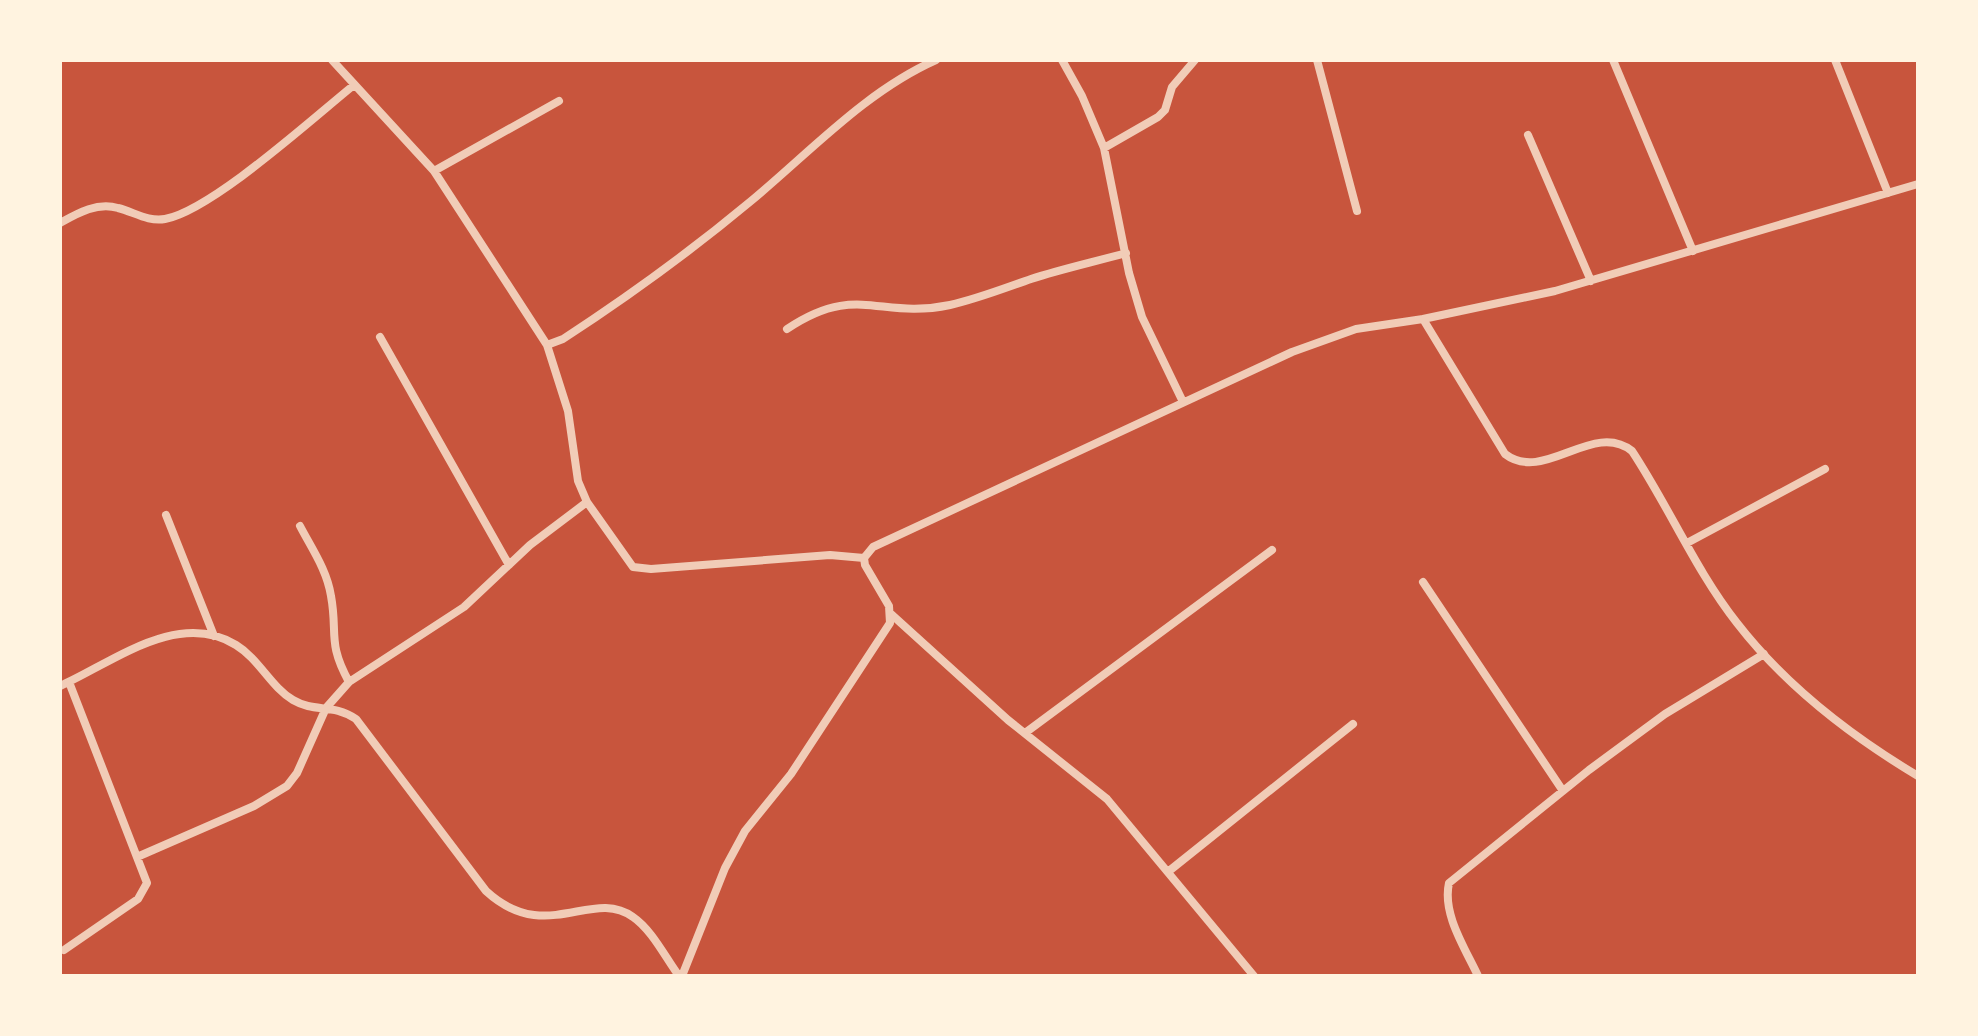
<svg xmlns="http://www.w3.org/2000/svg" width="1978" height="1036" font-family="Arial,sans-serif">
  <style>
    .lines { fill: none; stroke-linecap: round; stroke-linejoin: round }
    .minor { stroke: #f1ccb7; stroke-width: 8 }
  </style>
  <rect width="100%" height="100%" fill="#c8553d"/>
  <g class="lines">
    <path class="minor" d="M332,60l102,111 113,174 16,-6c66,-43 128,-88 188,-138 59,-49 115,-110 185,-141
      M1062,60l20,36 22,52 25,125 13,44 41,85
      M1317,60l40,151
      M1613,60l80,191
      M1835,60l53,133
      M1528,135l63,146
      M1104,148l54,-31 7,-7 7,-23 23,-27
      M434,171l125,-70
      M60,223c18,-10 37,-21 58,-15 16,4 30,14 47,11 47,-9 148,-101 189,-134
      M1423,319l132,-28 363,-107
      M787,329c70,-47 92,-9 163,-24 27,-6 55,-17 81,-26 31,-10 63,-17 95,-26
      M380,337l129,228
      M547,345l21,66 10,70 9,21 46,65 18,2 179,-14 34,3
      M166,515l48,121
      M300,526c12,23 27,44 31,70 7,38 -4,46 18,86
      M1687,543l138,-74
      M1423,582l140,209
      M891,614l117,106 99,79 147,177
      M60,686c52,-23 118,-77 176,-41 23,14 35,42 57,55 22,13 39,3 63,19l130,172c60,55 106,-4 147,26 19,13 32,40 46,59
      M1025,733l247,-183
      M137,857l117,-51 33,-20 10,-13 29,-65 23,-26 115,-75 66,-62 57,-43
      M1169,871l184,-147
      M64,950l74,-51 9,-16 -78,-201
      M682,976l43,-108 20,-37 46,-57 99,-151 -1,-17 -24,-41 -1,-7 9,-11 419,-195 64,-23 67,-10 82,135c39,30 88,-34 127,-3 37,56 64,120 105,172 48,62 114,113 181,153
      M1478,976c-13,-28 -36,-62 -29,-93l140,-113 76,-56 99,-60"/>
  </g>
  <rect width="1978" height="1036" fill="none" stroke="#fff3e0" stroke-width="124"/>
</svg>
